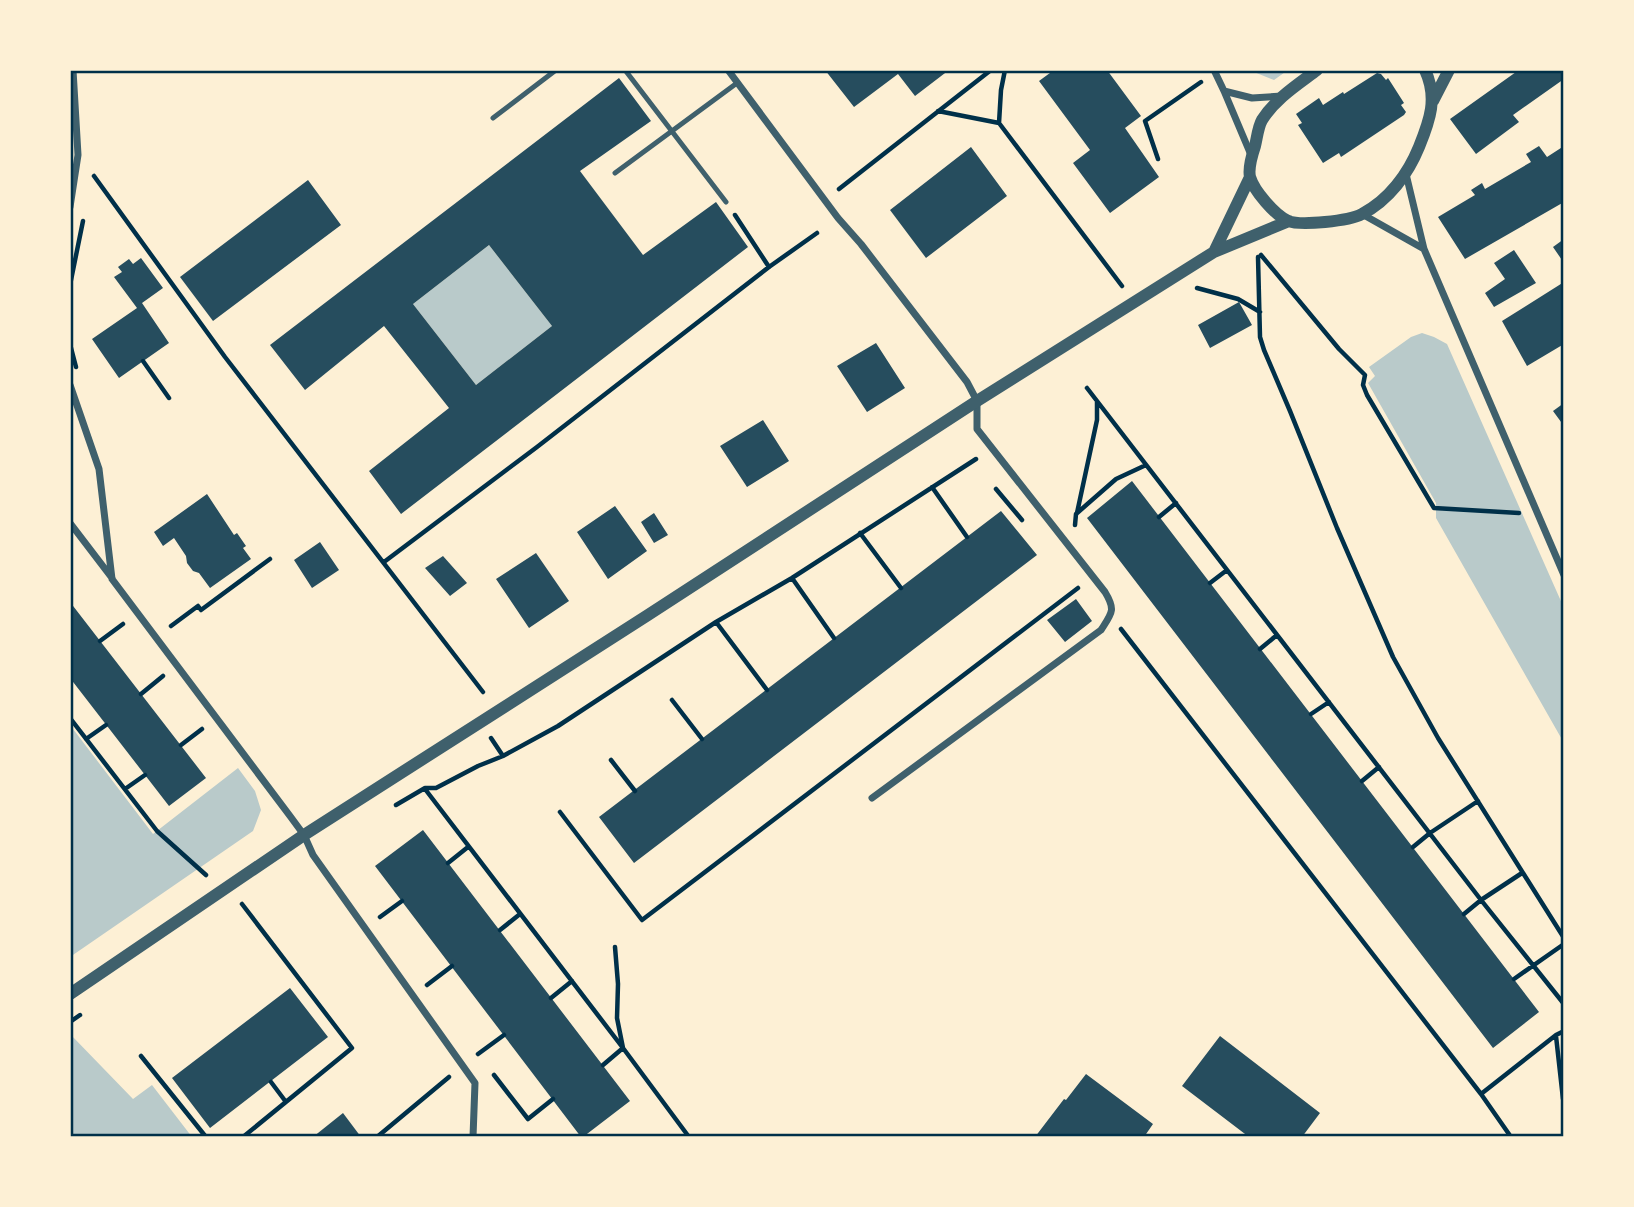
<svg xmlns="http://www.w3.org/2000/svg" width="1634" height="1207" font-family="Roboto,sans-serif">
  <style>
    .green { fill: #b9caca }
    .building { fill: #264d5e; fill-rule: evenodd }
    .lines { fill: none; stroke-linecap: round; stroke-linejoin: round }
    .path { stroke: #003049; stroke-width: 4.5 }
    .service { stroke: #3f606c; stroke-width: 5 }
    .minor { stroke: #3f606c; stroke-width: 7 }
    .tertiary { stroke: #3f606c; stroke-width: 12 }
    .neatline { fill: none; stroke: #003049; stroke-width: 2.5 }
  </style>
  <rect width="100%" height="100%" fill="#fdf0d5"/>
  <path class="green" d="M1249,70h39l-14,10z
    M489,245l63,81 -76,59 -63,-81z
    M1422,333l12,4 13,7 117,264v135l-128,-225v-15l-68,-120 7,-7 -6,-9 42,-30z
    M70,725l83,109 85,-66 17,23 6,19 -8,21 -183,126z
    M72,1036l61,63 19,-14 40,52h-122v-99z"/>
  <path class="building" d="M825,70h124l-34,26 -17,-22 -44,33z
    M1054,70h53l34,46 -16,12 34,49 -49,36 -37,-50 17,-13 -51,-69z
    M1514,70h50v9l-51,36 6,7 -43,32 -26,-35 66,-47z
    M1377,73l4,1 5,6 2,-2 16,25 -3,2 5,7 -2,3 -63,42 -2,-4 -16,10 -25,-38 4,-2 -6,-9 23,-16 4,7 20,-13 1,2z
    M619,78l32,43 -71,50 63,84 73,-53 32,45 -347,267 -32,-43 80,-63 -65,-82 -79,64 -35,-45zM489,245l63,81 -76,59 -63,-81z
    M1539,146l8,11 17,-11v56l-99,57 -27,-42 37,-22 -4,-5 11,-7 3,6 46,-27 -5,-8z
    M971,147l36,49 -81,62 -36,-48z
    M308,180l33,45 -128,96 -33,-44z
    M1564,239v24l-11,-16z
    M1514,250l22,33 -42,24 -9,-14 20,-14 -11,-16z
    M141,258l22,30 -21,15 27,40 -50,35 -27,-39 45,-31 -23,-31 8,-5 -4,-5 11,-8 4,5z
    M1564,282v62l-37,22 -25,-45z
    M1239,302l13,23 -42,23 -12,-23z
    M876,343l29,45 -38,24 -30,-46z
    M1564,403v23l-11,-15z
    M763,420l26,41 -42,26 -27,-41z
    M1132,481l407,531 -46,36 -406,-530z
    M207,494l27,41 3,-2 9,13 -3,2 8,11 -41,29 -11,-15 -6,-2 -6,-8 -1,-7 -12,-18 -11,8 -9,-14z
    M615,506l32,45 -39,28 -31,-47z
    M1001,511l36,44 -403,308 -35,-46z
    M654,513l14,22 -14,8 -13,-21z
    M320,542l19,28 -27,18 -18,-28z
    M536,553l33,48 -40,27 -33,-49z
    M443,556l24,27 -17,13 -25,-28z
    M1076,599l16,22 -27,21 -18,-22z
    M70,602l136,176 -37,28 -99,-128z
    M423,830l207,271 -47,36h-2l-206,-271z
    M290,988l38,49 -118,91 -38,-50z
    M1220,1036l100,77 -18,24h-53l-67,-51z
    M1086,1074l67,50 -9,13h-109l29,-38 2,1z
    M343,1113l18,24h-48z"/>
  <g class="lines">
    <path class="path" d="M1005,70l-4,20 -2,33 123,163
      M938,111l61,12
      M1158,159l-13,-38 56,-39
      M94,176l131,181 258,335
      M839,189l152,-119
      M735,215l34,52
      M1261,255l78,94 26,26 -2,10 4,10 67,113 85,5
      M1258,257l2,80 4,13 26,61 47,117 56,129 45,81 126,200
      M70,285l13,-64
      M1197,288l41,11 22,13
      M70,344l6,23
      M143,361l26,37
      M1087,388l394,512 83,104
      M932,487l35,50
      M996,489l26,31
      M1077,513l20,-93v-18
      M1159,517l17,-14
      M1075,525l1,-11 40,-35 30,-14
      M860,533l41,55
      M384,562l153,-115 232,-180 48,-34
      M792,578l42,60
      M1210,583l17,-13
      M716,622l51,68
      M171,626l27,-20 3,4 69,-51
      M1121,629l360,465 75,-59 8,-4
      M100,641l23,-17
      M1260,649l17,-14
      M141,694l22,-18
      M672,700l30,39
      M1311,714l18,-12
      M70,718l87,113 49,44
      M491,738l12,18
      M86,739l20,-14
      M181,745l21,-16
      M611,760l24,31
      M1362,781l17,-14
      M125,789l20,-14
      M425,789l198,259 66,89
      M396,805l29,-17h11l42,-22 25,-10 55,-30 158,-104 76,-44 184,-119
      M560,812l82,108 436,-332
      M1413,847l17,-14 48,-32
      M448,863l20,-16
      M242,904l110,144 -109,89
      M1464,914l17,-14 41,-27
      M380,917l22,-16
      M500,930l20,-16
      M1514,979l50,-35
      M427,985l25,-19
      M551,998l21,-17
      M70,1022l10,-7
      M1556,1036l7,63
      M478,1054l26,-19
      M141,1056l65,81
      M603,1065l20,-17 -6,-30 1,-34 -3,-37
      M494,1075l34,44 25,-20
      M271,1082l15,20
      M1481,1094l30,43
      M377,1137l72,-60"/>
    <path class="service" d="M625,70l101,132
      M493,118l63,-48
      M615,173l122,-90"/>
    <path class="minor" d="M728,70l110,148 23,26 106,138 10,19v28l128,163c11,18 7,21 -4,38l-229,168
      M1214,70l10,21
      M1251,155l-27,-64 28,7 30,-2
      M1406,174l18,75 140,326
      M70,207l8,-52 -5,-85
      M1362,214l62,35
      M70,385l29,84 13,110 178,237 14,19 9,20 162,228 -2,54
      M70,523l42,55"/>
    <path class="tertiary" d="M1317,70c-20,15 -42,29 -55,50 -4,7 -5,18 -7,26 -3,9 -7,22 -5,31 4,14 25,38 38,44 13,5 61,0 74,-7 27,-14 46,-40 57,-67 11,-27 19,-49 6,-77
      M1433,101l16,-31
      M1214,252l36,-75
      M70,994l234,-159 344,-220 329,-214 237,-149 75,-31"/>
  </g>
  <rect width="1634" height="1207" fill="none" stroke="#fdf0d5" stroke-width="144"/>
  <rect x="72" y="72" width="1490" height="1063" class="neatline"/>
</svg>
